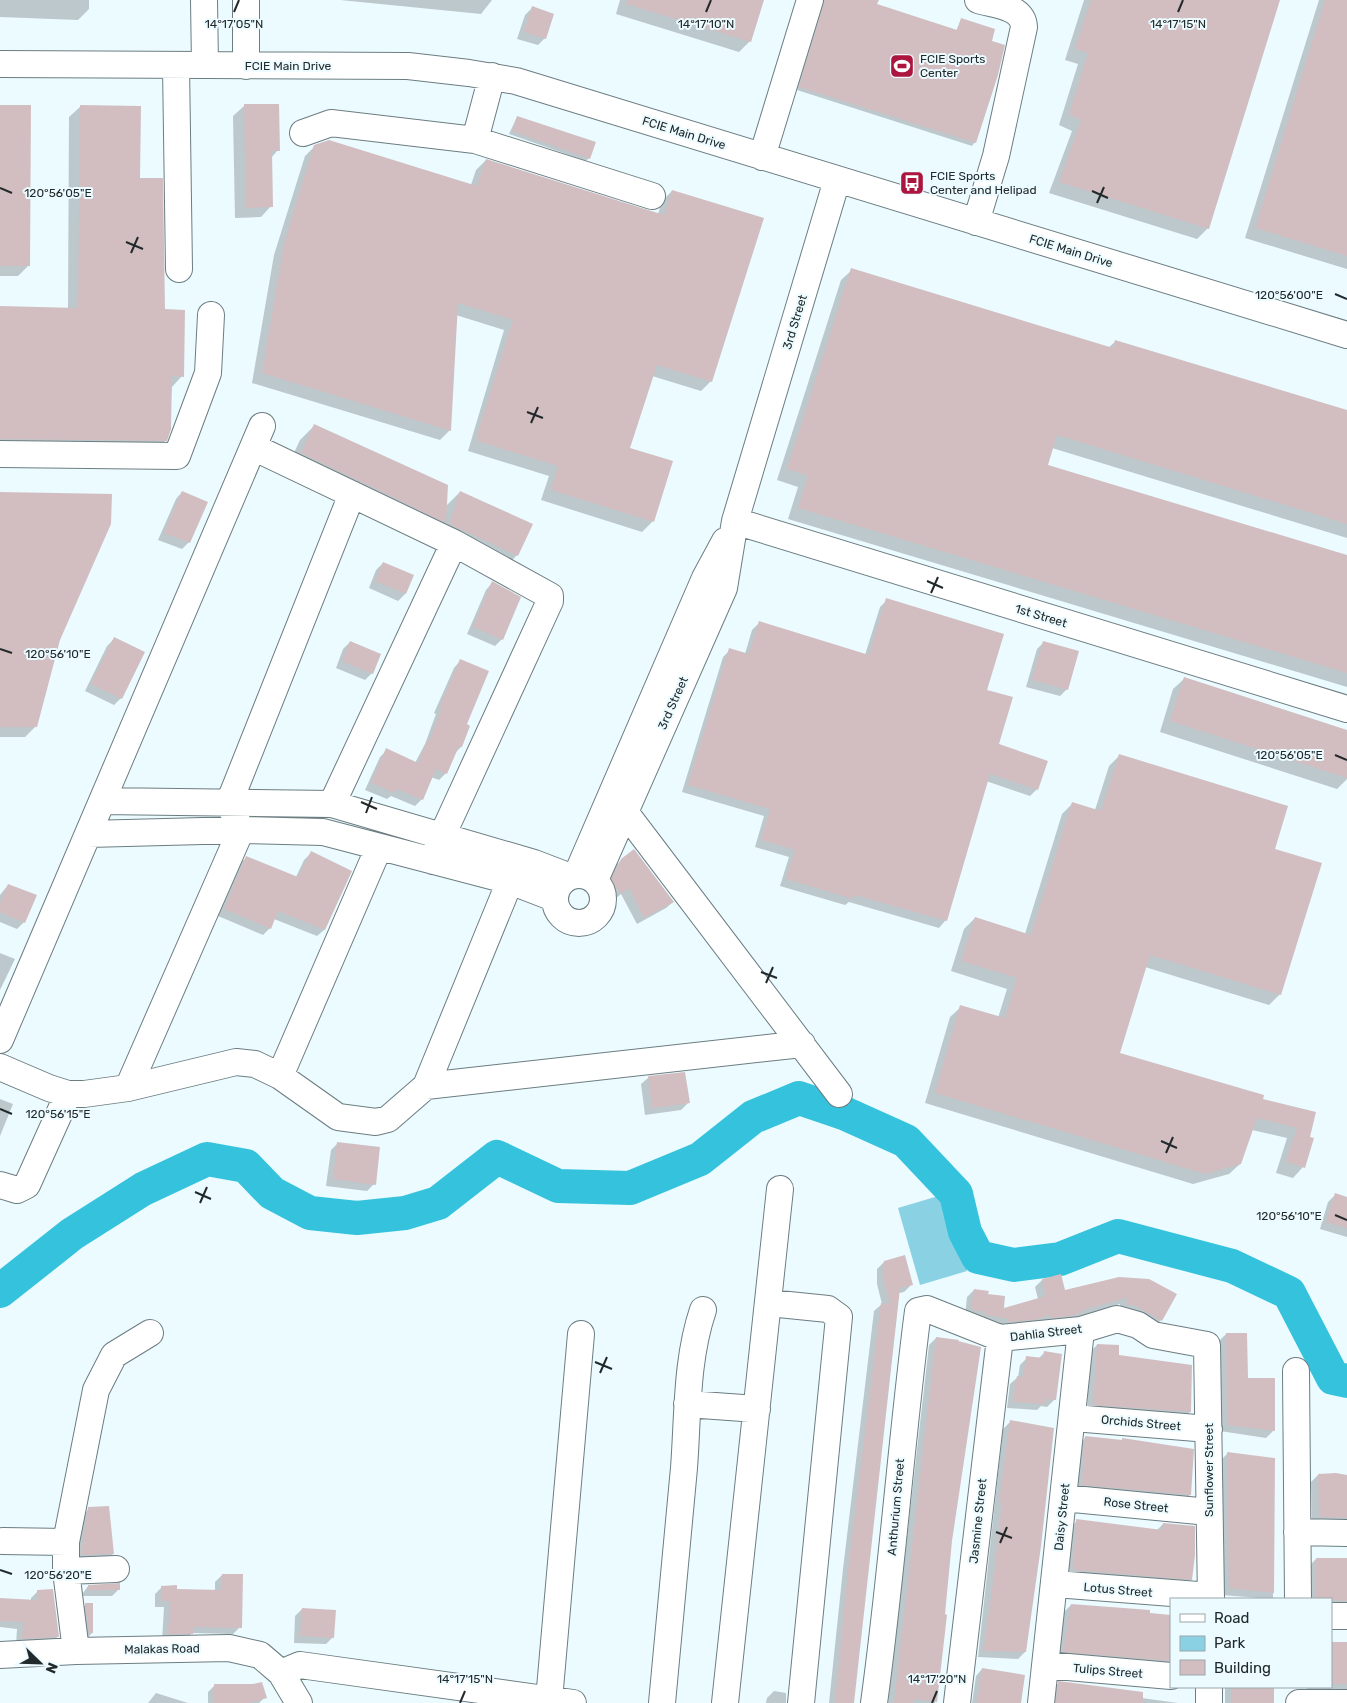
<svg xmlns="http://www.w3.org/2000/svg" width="1347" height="1703" font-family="Rubik,sans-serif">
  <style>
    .green { fill: #8ad2e3 }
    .shadow { fill: #0003 }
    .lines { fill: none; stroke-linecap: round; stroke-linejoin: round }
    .river { stroke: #34c2dd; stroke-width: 34 }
    .building { fill: #d2bec0 }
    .minor-casing { stroke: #6c7d82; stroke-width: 28 }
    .minor { stroke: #fff; stroke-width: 26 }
    .ticks { fill: none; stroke: #22292b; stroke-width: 2 }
    .labels { text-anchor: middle; stroke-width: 4; stroke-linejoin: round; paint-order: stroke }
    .poi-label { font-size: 12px; fill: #22292b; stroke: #ebfbff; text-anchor: start }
    .street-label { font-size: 12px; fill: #22292b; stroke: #ebfbff }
    .ticks-label { font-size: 12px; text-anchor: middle; fill: #22292b; stroke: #ebfbff; stroke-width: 4; stroke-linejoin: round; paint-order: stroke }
  </style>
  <rect width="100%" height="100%" fill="#ebfbff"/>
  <path class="green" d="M945,1194l22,77 -47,14 -22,-77z"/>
  <path class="shadow" d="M0,0h89v9l-11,11 -78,-3z
    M340,0h152l-11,14z
    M620,0h143l-13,41 -11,11 -123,-38z
    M822,0h55l-1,5 80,26 5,-11 29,22 -15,100 -3,4 -175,-56z
    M1084,0h195l-71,228 -11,11 -148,-46 23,-62 -13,-6 19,-61 -13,-4z
    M1319,0h28v269l-102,-31z
    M532,8l13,30 -7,7 -21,-6 8,-24z
    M0,106l29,159 -11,11h-18z
    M244,106l34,44 -7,8v48l-10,11 -26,1 -2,-102z
    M80,107l59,72 25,132 18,65 -10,11 -6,53 -11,11 -155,-2v-142l68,2 1,-192z
    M517,117l72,41 -3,3 -77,-27z
    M315,146l156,39 5,-15 10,-10 172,54 4,-13 10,-10 39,190 -10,10 -49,-15 -23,73 42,13 -19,60 -10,10 -101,-32 8,-24 -81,-25 36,-121 -48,-15 -6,115 -10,10 -188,-57 22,-128 31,-99z
    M852,270l256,78 8,-7 231,71v126l-295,-90 -5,18 300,90v131l-559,-168 10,-32 -21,-7 64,-200z
    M315,425l131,81 14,-14 57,63 -14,15 -216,-102 13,-28z
    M182,492l7,50 -7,7 -24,-9 18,-41z
    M0,494l58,146 -22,86 -11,11h-25z
    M383,563l29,12 -7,19 -7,7 -29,-13 7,-18z
    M492,583l10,56 -7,7 -28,-12 19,-44z
    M887,600l99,91 11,54 40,44 -7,7 -44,-15 -41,140 -6,7 -90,-26 -4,3 -65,-19 9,-29 -34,-10 9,-31 -82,-24 41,-135 7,-7 15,4 7,-24 7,-7 106,32 15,-48z
    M114,639l7,59 -7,7 -29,-14 22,-45z
    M350,642l22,31 -7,7 -29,-12 7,-19z
    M1044,642l23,47 -7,7 -34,-9 11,-38z
    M460,661l5,64 -4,22 -7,7 -8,19 -7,7 -8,-3 -9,22 -7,7 -24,-10 -4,3 -22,-9 15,-33 7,-7 28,13 10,-19 11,-30 -2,-1 20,-45z
    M1184,679l163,52v48l-10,10 -177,-57 13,-43z
    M1120,755l153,94 7,145 -11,11 -124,-38 -27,87 144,46 52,13 -11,54 -10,11 -17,-5 11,-35 -35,-8 -12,34 -11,10 -36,10 -268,-81 25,-86 11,-10 37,11 9,-29 -56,-18 13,-42 11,-11 50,16 37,-120 11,-11 22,7 14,-44z
    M311,853l40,19 -27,58 -7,6 -43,-17 -4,9 -7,7 -45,-19 21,-52 7,-6 50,19 8,-17z
    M622,860l51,42 -7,6 -29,16 -16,-30 -7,6 -9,-13 9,-20z
    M8,885l16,37 -7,7 -17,-7v-27z
    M0,953l15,6 -15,31z
    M684,1073l4,30 -7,7 -36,5 -4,-31 7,-6z
    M0,1099l13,5 -13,32z
    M338,1143l36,41 -7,7 -41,-5 5,-36z
    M1335,1195l12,3v39l-27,-8 8,-27z
    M884,1262l27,23 -7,7 -5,1 -46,410h-24l14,-134 31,-258 8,-7 -5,-20v-15z
    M1120,1278l41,42 -7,7 -34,-16v-7l-58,18 -60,6 -37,-11 2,-20 7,-7 13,6 16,13 35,-10 -3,-12 7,-7 22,12z
    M1226,1334l20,45h27v52l-7,7 -46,-7 -1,-90z
    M936,1338l15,203 -13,143 -3,19h-47l41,-358z
    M1097,1345l21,11 73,10 -1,46 -7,7 -96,-8 3,-59z
    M1044,1353l17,2 -7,45 -7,7 -6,-1 -4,4 -30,-2 3,-24 8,-7 2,-12 7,-7 11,1z
    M1010,1422l15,230 -7,7 -40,-2 25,-228z
    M1085,1438l36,3 2,-2 67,56 -7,7 -107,-11 3,-46z
    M1227,1454l46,5v140l-51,-4 -2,-134z
    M1318,1475h29v53l-35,-4 -1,-42z
    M89,1509l24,45 -7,7 -31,1 7,-46z
    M1077,1521l79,10 7,-7 28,55 -7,7 -118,-9 4,-49z
    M1316,1559l31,1v49l-16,-1v-9h-22v-33z
    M222,1575l18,52 -7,7 -41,-1 -7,7 -23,1 2,-34h-9v-13l7,-7 14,3 39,1v-9z
    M88,1586l31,3 -7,7h-31z
    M38,1591l20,45 -7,7 -35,2 1,-16 -17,-2v-28l31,2v-3z
    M86,1604l6,29 -7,7 -6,-29z
    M1071,1605l100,11v54l-114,-12 7,-46z
    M302,1609l31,28 -7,7 -32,-1 1,-27z
    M1331,1643h16v48l-40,-1v-3h24z
    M982,1669l38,34h-48l4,-27z
    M1059,1683l68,13 51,7h-127l1,-14z
    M215,1685h39l11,12 -6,6h-51v-11z
    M1225,1687h48v16h-48z
    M774,1691l12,2v10h-20l1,-5z
    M156,1693l32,10h-40z"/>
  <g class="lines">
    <path class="river" d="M0,1291l72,-57 71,-45 64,-30 39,7 26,27 38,20 47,5 48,-5 33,-10 59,-46 61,29 72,2 70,-29 53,-42 46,-19 47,16 60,27 50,53 9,38 13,25 36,8 46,-6 58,-23 114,30 57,27 44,85 14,3"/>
  </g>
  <path class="building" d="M627,0h137l-13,42 -125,-38z
    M825,0h54l-2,4 80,26 4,-12 34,11 -3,12 13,4 -7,30 -22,68 -177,-56z
    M1091,0h189l-71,229 -150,-47 22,-62 -12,-6 19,-61 -13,-4z
    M1325,0h22v256l-92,-28z
    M532,6l22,8 -8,25 -22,-7z
    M244,104h35l1,47h-8l1,56 -27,1z
    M0,105h31l-1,161h-30z
    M80,105l61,1 -1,72h23l2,131 20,1 -1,67 -12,-1 -1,53 -4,12 -167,-2v-133l78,2z
    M517,116l79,26 -6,17 -78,-28z
    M329,140l148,46 9,-27 178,56 8,-25 92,28 -52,164 -55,-17 -27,83 43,13 -19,61 -103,-32 7,-24 -81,-25v-6l36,-115 -55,-17 -7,128 -189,-58 22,-129 30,-99z
    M851,268l262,80 2,-8 232,70v114l-290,-89 -9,30 299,90v118l-549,-165 10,-32 -21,-7z
    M314,424l134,61 -2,38 -145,-70z
    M182,491l26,11 -18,41 -26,-10z
    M460,491l73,33 -15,32 -69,-32z
    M0,492l112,2 -1,30 -51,116 -23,87h-37z
    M383,562l31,13 -8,19 -31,-13z
    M492,581l29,16 -18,43 -30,-13z
    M886,598l118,36 -17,56 26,7 -14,47 49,17 -10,29 -48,-16 -43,147 -92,-26 -2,4 -67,-20 9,-29 -34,-10 9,-31 -82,-24 41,-137 20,6 10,-33 110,34z
    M114,637l31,15 -23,47 -31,-15z
    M350,641l31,13 -8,20 -31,-13z
    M1043,641l36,10 -11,39 -36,-10z
    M460,659l29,12 -22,53 3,2 -8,21 -3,-1 -12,28 -11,-5 -13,31 -26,-11 -2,4 -24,-10 15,-35 32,15 10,-24 2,1 12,-33 -2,-1z
    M1184,677l163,53v48l-177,-57z
    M1119,754l169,52 -13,43 47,14 -41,132 -131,-40 -30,98 144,42 -1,4 53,13 -6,25 4,1 -9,30 -19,-6 11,-34 -40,-10 -16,46 -36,10 -270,-81 25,-88 45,13 12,-40 -56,-17 14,-44 56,18 41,-133 29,9z
    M634,849l40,53 -30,16 -15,-30 -8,6 -10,-14 10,-21z
    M311,851l41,20 -27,59 -47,-19 -7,18 -47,-20 22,-53 52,21z
    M8,884l29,11 -12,28 -25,-11v-9z
    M685,1072l5,31 -38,5 -4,-32z
    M337,1142l43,5 -4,38 -43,-6z
    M1335,1193l12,4v31l-21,-6z
    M905,1255l8,30 -13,3 -46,415h-19l14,-142 32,-258 9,1 -7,-28 1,-15z
    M1061,1274l4,16 54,-13 30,2 28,15 -15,27 -28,-16h-8l1,-7 -45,12 1,2 -12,4 -20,2 -1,-3 -16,5 -26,2v-3l-27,-5 7,-2 -17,-2 3,-21 15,2 -1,3 17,2 -1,12 42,-12 -4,-17z
    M1226,1333h21l1,45h27v53l-48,-6z
    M936,1337l23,3 -1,1 23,6 -29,194 -7,73 2,1 -10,87 -23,-3 -1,4h-19z
    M1097,1344l22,1v10l73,10 -1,47 -98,-7z
    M1044,1351l18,3 -6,46 -10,-1 -1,5 -32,-2 4,-26 6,1 3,-21 17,2z
    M1010,1420l44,8 -13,118 -15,106 -42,-1v-4l10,-72 8,-72h-3z
    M1085,1436l37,4v-2l72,11 -3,46 -109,-10z
    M1227,1452l48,6 -1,135 -45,-5z
    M1336,1473l11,2v43l-28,-1 -1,-43z
    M109,1506l5,48 -33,1 7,-48z
    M1076,1519l86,11 1,-7 32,3v29l-3,25 -119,-10z
    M1316,1558h31v43l-32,-2z
    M222,1574h21l-1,54 -48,-1 -1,7h-25l2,-33h-9v-15l16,-1v4l45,1z
    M120,1583v7h-32v-5z
    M53,1589l6,48 -37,2 1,-17 -23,-1v-23l37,2v-10z
    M85,1603h8v30h-4z
    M1071,1604l79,6v3l21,2v46l-108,-9z
    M302,1608l34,2 -2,28 -34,-2z
    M1331,1642h16v42h-16z
    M982,1668l43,7 -4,28h-44z
    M1058,1681l85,11v11h-87z
    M262,1682l5,16 -17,5h-36v-19h39z
    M1231,1687h43v16h-43z"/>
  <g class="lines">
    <defs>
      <path id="minor" d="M204,0l1,65
        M246,0v66
        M0,64l408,2 61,7 47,8 831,254
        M176,65l3,204
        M303,133l28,-10 144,17 177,56
        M475,140l17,-64
        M762,157l48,-157
        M976,222l20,-66 28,-129c-1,-21 -30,-22 -46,-27
        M253,447l201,96 96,53v5l-108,235 -9,25
        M0,454l177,2 31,-83 3,-58
        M735,521l612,188
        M102,801l230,3 202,59 34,13
        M332,804l122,-261
        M611,806l14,6 214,282
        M88,834l153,-4 82,2 187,49 44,17
        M577,874l128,-296 20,-37
        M555 899a24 24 0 1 1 48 0a24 24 0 1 1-48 0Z
        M595,880l129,-292 11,-67 102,-341
        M0,1040l262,-614
        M0,1067l49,21 19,6h16l44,-6 108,-26 19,2 25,12 58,41 38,5 12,-3 38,-33 84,-205
        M280,1076l99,-229
        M426,1086l376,-42
        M128,1088l113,-258 -12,-27 123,-309
        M0,1185l17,5 10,-5 41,-91
        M769,1303l59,6 11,8 -38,386
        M1296,1371l2,228
        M687,1404l70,5
        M1073,1418l136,11
        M1063,1498l146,14
        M1297,1532l50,1
        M3,1541l63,1
        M66,1571l50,-2
        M1055,1584l156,12
        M1331,1616h16
        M76,1651l-10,-80v-29l30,-152 18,-35 36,-22
        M0,1655l76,-4 153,-3 31,7 21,18 18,30
        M1045,1665l126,11
        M281,1673l19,-8 273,38
        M549,1700l32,-366
        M662,1703c7,-78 15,-157 22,-235 4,-53 2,-108 19,-158
        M725,1703l55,-514
        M874,1703c18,-130 27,-261 44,-392l9,-2 73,29 81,-8 36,-11 21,6 15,10 54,10 4,254
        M957,1703l43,-365
        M1041,1703l40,-373
        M1209,1703v-16
        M1299,1703h48"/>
    </defs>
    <use href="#minor" class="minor-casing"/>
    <use href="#minor" class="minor"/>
  </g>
  <path class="ticks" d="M234,12l5,-12M706,12l5,-12M1178,12l5,-12M0,188l12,5M1092,191l16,7M1097,203l7,-16M126,242l17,7M131,253l7,-16M1335,294l12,5M527,412l16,6M531,423l7,-16M927,581l16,7M931,593l7,-16M0,649l12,4M1335,755l12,5M361,802l16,7M366,813l6,-16M761,972l16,6M766,983l7,-16M0,1109l12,5M1161,1141l16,7M1166,1153l7,-16M195,1192l16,7M200,1203l7,-16M1335,1215l12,5M595,1362l17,7M600,1373l7,-16M996,1532l16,6M1000,1543l7,-16M0,1570l12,4M460,1703l5,-12M932,1703l5,-12"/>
  <defs>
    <symbol id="stadium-square" viewBox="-11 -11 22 22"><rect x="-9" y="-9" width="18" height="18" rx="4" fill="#ab153e" stroke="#ebfbff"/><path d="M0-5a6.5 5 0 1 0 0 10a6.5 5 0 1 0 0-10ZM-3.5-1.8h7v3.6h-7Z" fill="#fff"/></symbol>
    <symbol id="bus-square" viewBox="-11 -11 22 22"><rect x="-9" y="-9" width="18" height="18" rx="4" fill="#ab153e" stroke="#ebfbff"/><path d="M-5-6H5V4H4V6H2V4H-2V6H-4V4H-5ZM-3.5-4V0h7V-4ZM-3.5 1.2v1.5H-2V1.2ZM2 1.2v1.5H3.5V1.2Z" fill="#fff"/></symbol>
  </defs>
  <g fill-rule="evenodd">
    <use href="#stadium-square" x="888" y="52" width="28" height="28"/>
    <use href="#bus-square" x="898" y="169" width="28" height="28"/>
  </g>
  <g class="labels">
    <g class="poi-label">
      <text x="920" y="63">FCIE Sports<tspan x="920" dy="14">Center</tspan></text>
      <text x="930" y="180">FCIE Sports<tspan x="930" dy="14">Center and Helipad</tspan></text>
    </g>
    <g class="street-label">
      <text x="288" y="70">FCIE Main Drive</text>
      <text transform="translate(684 133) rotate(17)" y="4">FCIE Main Drive</text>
      <text transform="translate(1071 251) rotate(17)" y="4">FCIE Main Drive</text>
      <text transform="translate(795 322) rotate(-73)" y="4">3rd Street</text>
      <text transform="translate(1041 616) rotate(17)" y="4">1st Street</text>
      <text transform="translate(673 703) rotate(-66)" y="4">3rd Street</text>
      <text transform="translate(1046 1333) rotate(-7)" y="4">Dahlia Street</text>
      <text transform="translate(1141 1423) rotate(5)" y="4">Orchids Street</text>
      <text transform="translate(1209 1470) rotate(-90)" y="4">Sunflower Street</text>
      <text transform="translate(1136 1505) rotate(6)" y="4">Rose Street</text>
      <text transform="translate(896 1507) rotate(-85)" y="4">Anthurium Street</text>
      <text transform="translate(1062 1517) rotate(-84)" y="4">Daisy Street</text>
      <text transform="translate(978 1521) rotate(-84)" y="4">Jasmine Street</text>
      <text transform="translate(1118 1590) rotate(5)" y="4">Lotus Street</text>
      <text transform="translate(162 1649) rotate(-1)" y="4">Malakas Road</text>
      <text transform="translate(1108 1671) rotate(5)" y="4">Tulips Street</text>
    </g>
  </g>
  <g class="ticks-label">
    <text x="234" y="28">14°17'05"N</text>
    <text x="706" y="28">14°17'10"N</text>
    <text x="1178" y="28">14°17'15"N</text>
    <text x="58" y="197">120°56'05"E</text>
    <text x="1289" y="299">120°56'00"E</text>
    <text x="58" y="658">120°56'10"E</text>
    <text x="1289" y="759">120°56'05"E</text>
    <text x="58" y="1118">120°56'15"E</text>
    <text x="1289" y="1220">120°56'10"E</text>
    <text x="58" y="1579">120°56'20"E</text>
    <text x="465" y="1683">14°17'15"N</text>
    <text x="937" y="1683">14°17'20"N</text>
  </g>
  <rect x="1170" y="1598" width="162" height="90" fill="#ebfbff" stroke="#9ba7aa"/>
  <rect x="1180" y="1614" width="25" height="8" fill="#ffffff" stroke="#9ba7aa"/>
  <text x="1214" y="1623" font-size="15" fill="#22292b">Road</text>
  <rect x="1180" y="1636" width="25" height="15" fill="#8ad2e3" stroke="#9ba7aa"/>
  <text x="1214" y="1648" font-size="15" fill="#22292b">Park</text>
  <rect x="1180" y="1660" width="25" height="15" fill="#d2bec0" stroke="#9ba7aa"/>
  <text x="1214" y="1673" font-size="15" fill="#22292b">Building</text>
  <g transform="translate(40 1663) rotate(113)" stroke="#ebfbff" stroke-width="4" paint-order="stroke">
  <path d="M0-4L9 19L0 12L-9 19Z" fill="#22292b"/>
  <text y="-8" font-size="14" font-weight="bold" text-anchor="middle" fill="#22292b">N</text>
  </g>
</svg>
